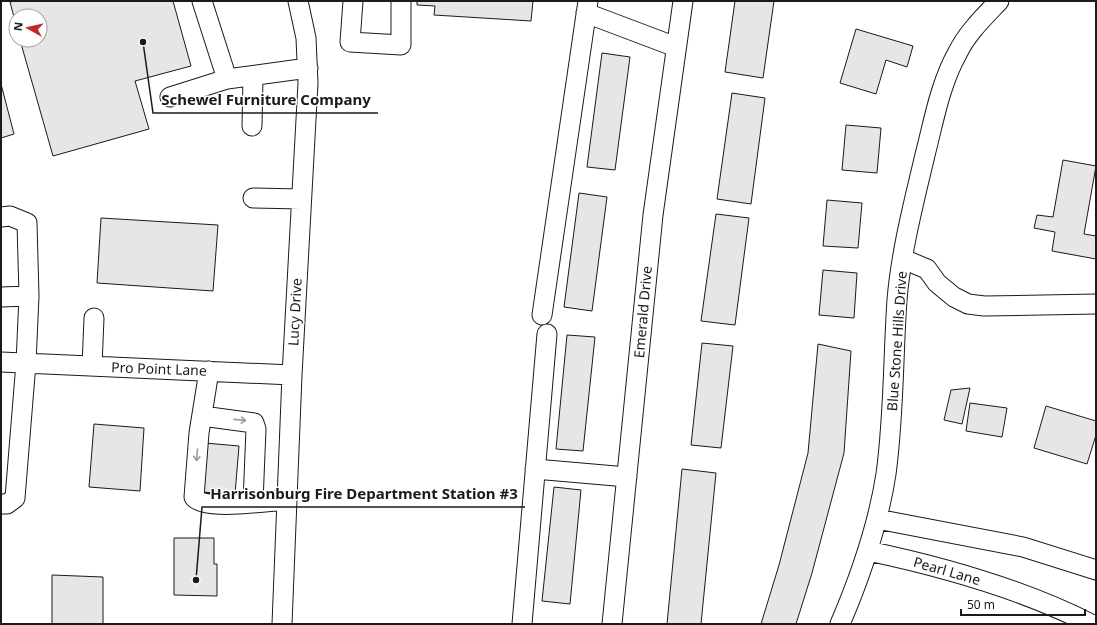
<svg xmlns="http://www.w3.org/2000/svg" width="1097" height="625" font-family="'Noto Sans',sans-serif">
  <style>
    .building { fill: #e6e6e6; stroke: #1a1a1a }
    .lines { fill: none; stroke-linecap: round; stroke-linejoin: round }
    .minor-casing { stroke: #1a1a1a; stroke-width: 21 }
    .minor { stroke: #fff; stroke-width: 19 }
    .oneway { stroke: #989898 }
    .labels { text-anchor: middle; stroke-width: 3; stroke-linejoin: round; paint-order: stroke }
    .street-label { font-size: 14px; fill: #1a1a1a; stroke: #fff }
    .leader { fill: none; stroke: #1a1a1a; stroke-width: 1.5 }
    .callout-dot { fill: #1a1a1a; stroke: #fff; stroke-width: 1.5 }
    .callout-label { font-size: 15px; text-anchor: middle; font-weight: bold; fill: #1a1a1a; stroke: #fff; stroke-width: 3; stroke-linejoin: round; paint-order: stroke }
  </style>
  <rect width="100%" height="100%" fill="#fff"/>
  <path class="building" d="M15,1h158l18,65 -56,15 14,48 -96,27 -33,-116h20v-24h-24v9l-6,-23z
    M417,1h116l-2,20 -97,-6 1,-9 -18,-1z
    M735,1h39l-11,77 -38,-6z
    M856,29l57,17 -6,21 -21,-7 -10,34 -36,-11z
    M602,53l28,4 -15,113 -28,-3z
    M1,84l13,50 -13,4z
    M732,93l33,5 -14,106 -34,-5z
    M846,125l35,3 -4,45 -35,-3z
    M1063,160l33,6 -12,68 12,2v23l-44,-8 3,-19 -21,-4 3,-13 16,2z
    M579,193l28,4 -15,114 -28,-4z
    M827,200l35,3 -4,45 -35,-2z
    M716,214l33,4 -14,107 -34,-4z
    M101,218l117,7 -5,66 -116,-8z
    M823,270l34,3 -3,45 -35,-3z
    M567,335l28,2 -12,114 -27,-2z
    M702,343l31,3 -12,102 -30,-3z
    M818,344l33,7 -7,102 -32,120 -16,51h-35l18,-59 29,-112z
    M970,388l-8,36 -18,-4 7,-30z
    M970,403l37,5 -5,29 -36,-6z
    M1046,406l50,15v14l-9,29 -53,-16z
    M94,424l50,4 -4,63 -51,-4z
    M205,443l34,3 -4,48 -11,-1v9h-9l1,-9 -15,-1z
    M682,469l34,4 -15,151h-34z
    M554,487l27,3 -11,114 -28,-3z
    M174,538h40v26h3v32l-43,-1z
    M52,575l51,2v47h-51z"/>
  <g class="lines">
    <defs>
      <path id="minor" d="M353,1l-3,41 51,3v-44
        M586,13l90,34
        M227,79l81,-11
        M170,97l57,-18 -25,-78
        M252,126l1,-50
        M253,198l48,1
        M1,217l9,-1 17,7 2,73 -3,67 -11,135 -8,6h-6
        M903,259l24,10 10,14 17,14 14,7 16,2 112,-2
        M1,297l28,-1
        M542,315l46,-314
        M1,362l291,13
        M92,366l2,-48
        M209,371l-10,62 -5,64c9,14 75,4 93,3
        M202,416l52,7 2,6 -3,73
        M535,469l92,8
        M877,519l146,28 73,23
        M868,551c76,16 154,38 223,73
        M282,624l10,-249 16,-292 -2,-45 -8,-37
        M522,624l25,-290
        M612,624l41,-409 30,-214
        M840,624c21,-49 38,-98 46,-150 8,-58 7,-116 11,-174 4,-49 17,-98 28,-145 9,-35 15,-71 33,-103 10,-20 26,-35 41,-51"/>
    </defs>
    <use href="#minor" class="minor-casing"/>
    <use href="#minor" class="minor"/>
  </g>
  <defs><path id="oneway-shaft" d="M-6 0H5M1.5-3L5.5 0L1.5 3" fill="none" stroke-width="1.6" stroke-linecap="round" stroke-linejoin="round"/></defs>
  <g class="oneway">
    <use href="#oneway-shaft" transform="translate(240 420) rotate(6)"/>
    <use href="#oneway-shaft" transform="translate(197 455) rotate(95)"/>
  </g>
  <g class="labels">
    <g class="street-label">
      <text transform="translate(295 312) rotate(-87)" y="5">Lucy Drive</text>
      <text transform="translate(643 312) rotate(-85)" y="5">Emerald Drive</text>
      <text transform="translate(897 341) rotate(-86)" y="5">Blue Stone Hills Drive</text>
      <text transform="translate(159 369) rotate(2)" y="5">Pro Point Lane</text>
      <text transform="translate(947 571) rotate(16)" y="5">Pearl Lane</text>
    </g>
  </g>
  <path class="leader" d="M143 42L153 113H378M196 580L202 507H525"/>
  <g class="callout-dot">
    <circle cx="143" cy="42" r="4"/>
    <circle cx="196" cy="580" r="4"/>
  </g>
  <g class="callout-label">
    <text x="266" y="105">Schewel Furniture Company</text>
    <text x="364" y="499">Harrisonburg Fire Department Station #3</text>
  </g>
  <rect width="1097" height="625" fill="none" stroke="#1a1a1a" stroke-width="4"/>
  <g transform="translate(28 28) rotate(278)"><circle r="19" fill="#ffffff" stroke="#a3a3a3"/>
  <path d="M0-3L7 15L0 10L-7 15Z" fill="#c62828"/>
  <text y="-6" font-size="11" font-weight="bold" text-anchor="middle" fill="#1a1a1a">N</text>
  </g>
  <path d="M961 609v6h124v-6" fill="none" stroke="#1a1a1a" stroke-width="2"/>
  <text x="967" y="609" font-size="12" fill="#1a1a1a" stroke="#ffffff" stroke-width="3" paint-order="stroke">50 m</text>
</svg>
